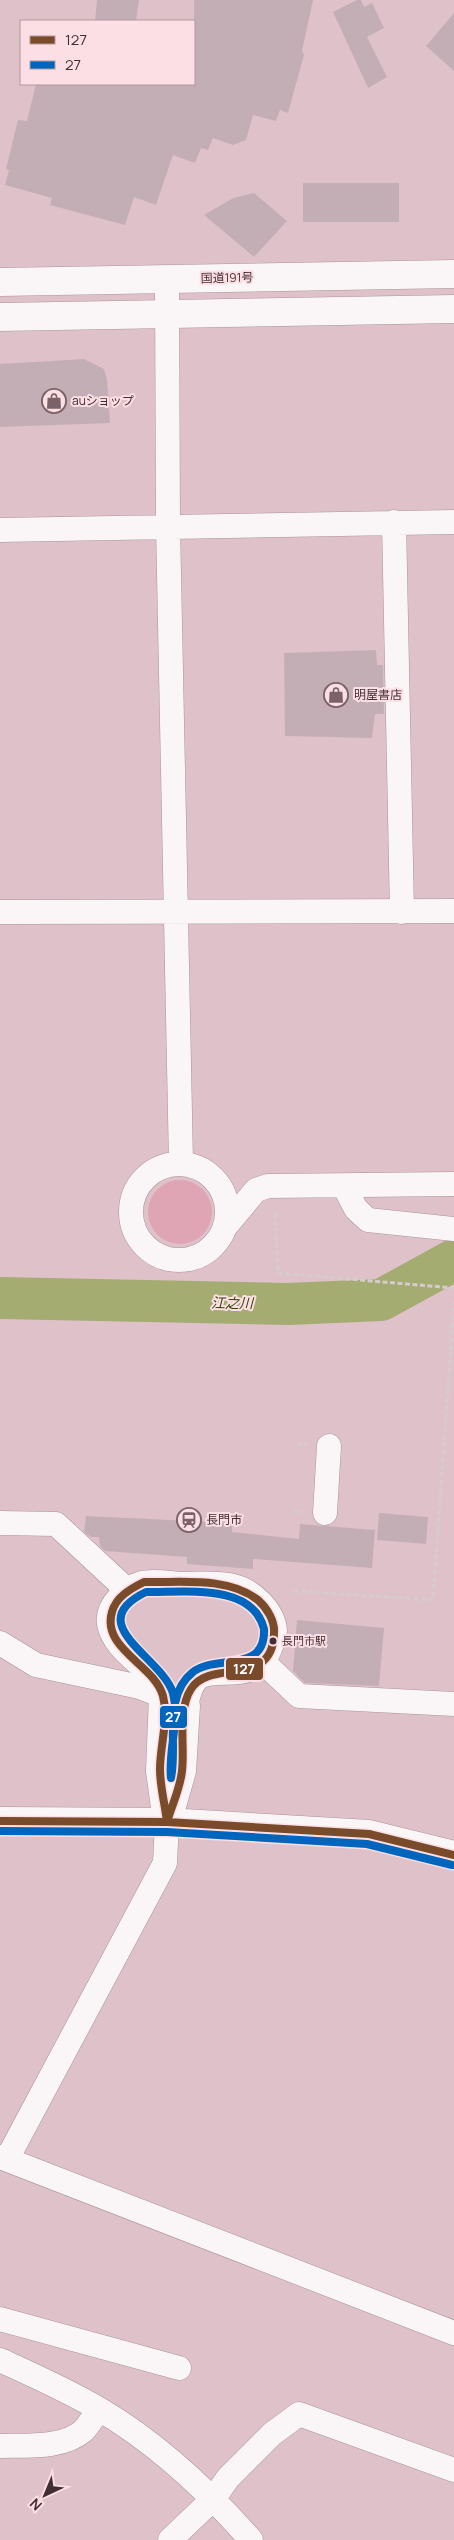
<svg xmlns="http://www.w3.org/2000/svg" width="454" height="2540" font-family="Manrope,'Noto Sans JP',sans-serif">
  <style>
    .green { fill: #dfa5b4 }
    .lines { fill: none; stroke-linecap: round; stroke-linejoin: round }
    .river { stroke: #a4ac72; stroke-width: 42 }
    .building { fill: #c4aeb6 }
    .minor-casing { stroke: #a99399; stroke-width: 25 }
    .major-casing { stroke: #a99399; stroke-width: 29 }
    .highway-casing { stroke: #a99399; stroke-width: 29 }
    .path { stroke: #d6cccf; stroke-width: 3; stroke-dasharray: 5 2.5; stroke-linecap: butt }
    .minor { stroke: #faf6f7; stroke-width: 24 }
    .major { stroke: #faf6f7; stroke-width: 28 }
    .highway { stroke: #faf6f7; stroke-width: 28 }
    .bus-1-casing { stroke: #fbdfe5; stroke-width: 11 }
    .bus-2-casing { stroke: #fbdfe5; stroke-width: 11 }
    .bus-1 { stroke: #7a4b2a; stroke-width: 8 }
    .bus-2 { stroke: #0065bd; stroke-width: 8 }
    .bus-dot { fill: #432e33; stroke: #fbdfe5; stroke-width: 2 }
    .labels { text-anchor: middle; stroke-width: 4; stroke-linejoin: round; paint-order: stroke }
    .bus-label { font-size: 11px; fill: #432e33; stroke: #fbdfe5; text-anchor: start }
    .street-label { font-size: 12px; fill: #432e33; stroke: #fbdfe5 }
    .poi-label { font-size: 12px; fill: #432e33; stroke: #fbdfe5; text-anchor: start }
    .water-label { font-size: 14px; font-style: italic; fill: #364501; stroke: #fbdfe5 }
    .line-badge { stroke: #fbdfe5; stroke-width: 2 }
    .badge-label { font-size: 14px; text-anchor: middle; font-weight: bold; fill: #fff }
  </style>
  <rect width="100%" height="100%" fill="#dfc2c9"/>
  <path class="green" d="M148 1212a32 32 0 1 1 64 0a32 32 0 1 1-64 0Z"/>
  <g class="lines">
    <path class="river" d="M0,1298l288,6 93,-4 73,-40"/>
  </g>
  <path class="building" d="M97,0h42l-3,21h-41z
    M194,0h119l-11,51 2,4 -16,58 -8,-3 -4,11 -23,-6 -7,25 -13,5 -20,-7 -5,12 -7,-2 -6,15 -22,-8 -17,50 -22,-8 -9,28 -75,-20 2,-7 -47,-13 4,-15 -3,-1 12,-49 9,1 9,-37h158z
    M357,0h4l3,7 8,-4 12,25 -17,9 20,40 -19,11 -35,-76z
    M454,13v58l-28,-25z
    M303,183h96v39h-96z
    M254,193l33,28 -33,36 -50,-42 29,-17z
    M84,359l20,10 3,10 3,44 -110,4v-63z
    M376,650l1,15h6l1,49h-9l-3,24 -87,-2 -1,-83z
    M379,1513l49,4 -2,27 -49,-4z
    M86,1516l146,7v9l67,7 1,-15 75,6 -3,38 -119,-9v10l-66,-5v-7l-82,-6 -5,-5 -1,-9h-8l-7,-5z
    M297,1620l87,8 -5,58 -74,-3 -12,-12z"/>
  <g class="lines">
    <defs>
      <path id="minor" d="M167,279l1,246 13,638
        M394,522l8,390
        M0,530l454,-8
        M0,912l454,-1
        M131 1212a48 48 0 1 1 96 0a48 48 0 1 1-96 0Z
        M344,1186l12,23 12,11 86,9
        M225,1227l31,-37 12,-4 186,-2
        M325,1513l4,-67
        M0,1523l56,1 71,66
        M0,1643l36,22 104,22 23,9
        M262,1661l37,35 155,8
        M163,1696c-3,-6 -5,-12 -9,-17 -14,-17 -41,-32 -45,-55 -3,-19 17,-36 33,-41 11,-3 27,0 38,1 17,0 37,-2 53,2 19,4 41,25 42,45 0,6 -3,12 -5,18 -16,38 -55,15 -72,29 -8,7 -10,18 -12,28
        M0,2157l454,176
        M7,2159l158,-296 2,-41
        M0,2319l179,49
        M0,2360c33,15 67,30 99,49 56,33 109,82 152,131
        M0,2446c25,-1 62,3 83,-15 6,-6 11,-15 16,-22
        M170,2540l44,-42 14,-20 44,-44 27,-20 155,56"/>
      <path id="major" d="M163,1696l-3,75 7,51
        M170,1813l12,-42 4,-65
        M0,1821l167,1 202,12 85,21"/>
      <path id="highway" d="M0,282l454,-8
        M0,317l454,-8"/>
    </defs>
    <use href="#minor" class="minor-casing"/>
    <use href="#major" class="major-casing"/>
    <use href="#highway" class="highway-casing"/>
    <path class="path" d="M275,1213l3,60 176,15
      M297,1444h10
      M294,1511l9,1
      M294,1591l139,9 21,-298"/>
    <use href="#minor" class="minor"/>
    <use href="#major" class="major"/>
    <use href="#highway" class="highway"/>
    <defs>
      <path id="bus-1" d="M144,1582c37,1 83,-6 114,18 9,8 17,21 16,33 -1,56 -64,25 -83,56 -14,22 -6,57 -9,82 -2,18 -10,34 -15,51 -2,-18 -7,-35 -7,-53 0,-23 9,-50 3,-73 -8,-31 -62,-47 -51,-84 4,-15 18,-23 32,-30z
        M0,1821l167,1 202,12 85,21"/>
      <path id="bus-2" d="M146,1592c37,1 106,-10 118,37 2,45 -49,25 -71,43 -31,24 -15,73 -22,106 -3,-27 9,-58 2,-85 -11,-36 -93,-69 -27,-101z
        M0,1831l167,1 200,12 85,21"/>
    </defs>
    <use href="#bus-1" class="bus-1-casing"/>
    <use href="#bus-2" class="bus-2-casing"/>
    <use href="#bus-1" class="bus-1"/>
    <use href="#bus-2" class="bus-2"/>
  </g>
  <defs>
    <symbol id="shop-ring" viewBox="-11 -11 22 22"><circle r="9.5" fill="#fbdfe5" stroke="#7a6268" stroke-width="1.5"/><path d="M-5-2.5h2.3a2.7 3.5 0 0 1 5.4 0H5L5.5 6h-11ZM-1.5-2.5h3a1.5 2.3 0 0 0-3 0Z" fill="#7a6268"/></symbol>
    <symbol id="station-ring" viewBox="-11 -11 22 22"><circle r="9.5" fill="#fbdfe5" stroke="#7a6268" stroke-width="1.5"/><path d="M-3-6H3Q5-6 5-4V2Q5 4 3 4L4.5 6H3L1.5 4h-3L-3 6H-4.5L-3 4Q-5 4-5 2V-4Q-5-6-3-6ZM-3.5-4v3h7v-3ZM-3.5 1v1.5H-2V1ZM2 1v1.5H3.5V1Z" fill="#7a6268"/></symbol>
  </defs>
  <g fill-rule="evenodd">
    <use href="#shop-ring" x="40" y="387" width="28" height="28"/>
    <use href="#shop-ring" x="322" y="681" width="28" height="28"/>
    <use href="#station-ring" x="175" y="1506" width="28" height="28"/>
  </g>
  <circle class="bus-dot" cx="273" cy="1641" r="4.5"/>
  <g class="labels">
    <g class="bus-label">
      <text x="282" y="1645">長門市駅</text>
    </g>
    <g class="street-label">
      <text transform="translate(227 278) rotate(-1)" y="4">国道191号</text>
    </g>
    <g class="poi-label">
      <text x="72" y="405">auショップ</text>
      <text x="354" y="699">明屋書店</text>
      <text x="206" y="1524">長門市</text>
    </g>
    <g class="water-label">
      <text transform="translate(232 1303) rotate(1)" y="5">江之川</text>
    </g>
  </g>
  <g class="line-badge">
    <rect x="225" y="1657" width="39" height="24" rx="5" fill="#7a4b2a"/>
    <rect x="159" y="1705" width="29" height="24" rx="5" fill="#0065bd"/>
  </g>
  <g class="badge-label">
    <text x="244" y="1674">127</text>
    <text x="173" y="1722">27</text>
  </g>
  <rect x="20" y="20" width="175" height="65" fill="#fbdfe5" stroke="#b1989e"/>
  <rect x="30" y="36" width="25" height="8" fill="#7a4b2a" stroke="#b1989e"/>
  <text x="65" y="45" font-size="15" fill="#432e33">127</text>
  <rect x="30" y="61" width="25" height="8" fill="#0065bd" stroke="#b1989e"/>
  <text x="65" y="70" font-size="15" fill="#432e33">27</text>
  <g transform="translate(45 2495) rotate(224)" stroke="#fbdfe5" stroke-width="4" paint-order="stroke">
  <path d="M0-4L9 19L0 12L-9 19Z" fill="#432e33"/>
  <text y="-8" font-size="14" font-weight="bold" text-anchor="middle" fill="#432e33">N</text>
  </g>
</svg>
